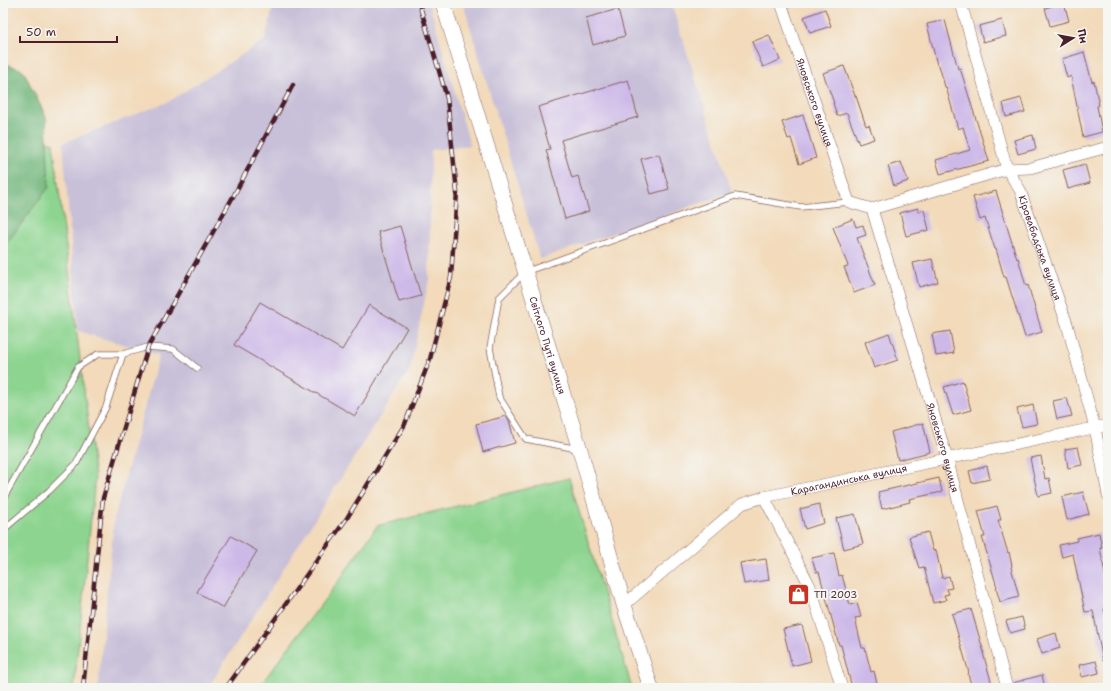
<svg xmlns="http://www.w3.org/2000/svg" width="1111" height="691" font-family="'Shantell Sans',sans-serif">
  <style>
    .industrial { fill: #c8bfd8 }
    .green { fill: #8cd48f; stroke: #6b7a5d }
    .forest { fill: #71b67a; stroke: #5e6a52 }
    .building { fill: #cdb9e8 }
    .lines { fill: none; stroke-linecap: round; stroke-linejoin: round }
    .lane-casing { stroke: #85605d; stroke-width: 7 }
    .street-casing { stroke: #85605d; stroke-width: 12 }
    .secondary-casing { stroke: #85605d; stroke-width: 16 }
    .lane { stroke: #fff; stroke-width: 5.5 }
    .street { stroke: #fff; stroke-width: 11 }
    .secondary { stroke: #fff; stroke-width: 15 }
    .rail-casing { stroke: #4a1f2b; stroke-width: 4.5 }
    .rail { stroke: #f6f6f2; stroke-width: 3; stroke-dasharray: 9; stroke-linecap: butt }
    .labels { text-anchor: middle; stroke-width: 4; stroke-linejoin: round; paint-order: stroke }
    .street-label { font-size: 10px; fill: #4a1f2b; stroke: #f6f6f2 }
    .poi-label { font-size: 10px; fill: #4a1f2b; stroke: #f6f6f2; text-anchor: start }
  </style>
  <rect width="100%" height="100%" fill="#f6f6f2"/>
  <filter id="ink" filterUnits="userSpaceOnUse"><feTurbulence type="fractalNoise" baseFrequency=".025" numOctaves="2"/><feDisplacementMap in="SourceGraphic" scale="8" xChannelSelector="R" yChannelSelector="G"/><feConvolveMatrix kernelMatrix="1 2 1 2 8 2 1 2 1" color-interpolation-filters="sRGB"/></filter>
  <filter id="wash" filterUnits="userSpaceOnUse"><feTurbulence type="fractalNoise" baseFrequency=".012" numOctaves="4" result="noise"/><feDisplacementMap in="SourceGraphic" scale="16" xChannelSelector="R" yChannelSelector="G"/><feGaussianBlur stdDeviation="0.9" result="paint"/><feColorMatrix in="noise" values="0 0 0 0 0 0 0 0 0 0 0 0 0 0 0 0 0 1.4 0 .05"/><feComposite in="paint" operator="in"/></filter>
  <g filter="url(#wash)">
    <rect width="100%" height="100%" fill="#f2daba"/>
    <path class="industrial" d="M274,3h155l41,142 -39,5 -2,129 -19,90 -202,319h-110l16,-169 45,-164 -81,-24 -15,-188 105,-41 97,-62z
      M463,3h208l61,189 -192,67z"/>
    <path class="green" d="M3,127l50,16 42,335 -21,210h-71z
      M569,478l63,210h-374l80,-106 39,-56z"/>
    <path class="forest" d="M3,63l20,7 23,47 3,70 -46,61z"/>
    <g id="blocks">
      <path class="building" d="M1064,3l5,18 -19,5 -5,-18z
        M618,9l7,27 -32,9 -7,-27z
        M825,9l6,17 -21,7 -6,-16z
        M945,20l13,49 2,-1 29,93 -49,13 -4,-14 34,-10 -7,-23 -5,2 -12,-42h-1l-6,-22h-2l-10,-41z
        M1002,20l4,16 -23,6 -4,-16z
        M769,35l11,25 -17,7 -11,-25z
        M1084,52l8,30 2,-1 5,24 -2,1 5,26 -19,5 -12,-61 -4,2 -5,-19z
        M844,66l11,30h1l10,30 3,-1 5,14 -15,5 -12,-31 -10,3 -4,-13h1l-11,-30z
        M628,80l10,37 -77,23 11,38 6,-2 11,35 -24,8 -19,-69 4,-1 -12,-42z
        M1021,98l4,14 -19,5 -3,-14z
        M803,115l13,43 -17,6 -8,-26 -3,1 -6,-17z
        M1033,135l3,14 -18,5 -4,-14z
        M659,154l10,35 -18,5 -10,-35z
        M901,162l7,19 -14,5 -6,-20z
        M1085,164l5,19 -22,6 -5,-19z
        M996,191l21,68 1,-1 8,28 2,-1 14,47 -17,5 -19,-60h-2l-8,-28h-1l-10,-31 -5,2 -7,-23z
        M918,208l1,4 5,-2 5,20 -23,6 -6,-23z
        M853,219l3,8 7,-2 3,10 -9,3 18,47 -21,8 -10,-26 4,-1 -15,-39z
        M400,226l21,70 -22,6 -21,-70z
        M932,259l6,23 -19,5 -6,-24z
        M260,302l82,48 27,-45 38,23 -52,88 -121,-71z
        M950,331l4,22 -18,3 -4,-22z
        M889,333l9,27 -24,8 -9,-26z
        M963,381l8,29 -18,5 -9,-28z
        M1067,398l5,18 -15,3 -4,-18z
        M1033,405l4,19 -15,3 -5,-18z
        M506,416l3,4 6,23 -32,9 -7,-28z
        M923,423l7,29 -32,8 -7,-28z
        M1078,447l4,18 -14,3 -3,-19z
        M1041,456l4,23 4,-1 3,15 -14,3 -8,-38z
        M987,466l3,13 -18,4 -3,-12z
        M939,478l3,14 -33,7 1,3 -28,7 -4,-17z
        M1083,492l6,22 -22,6 -5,-23z
        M819,504l5,19 -19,6 -5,-20z
        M997,506l4,14h-3l10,33 1,-1 3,14 -1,1 8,30 -19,5 -4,-14 1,-1 -15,-50h3l-7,-26z
        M855,514l8,30 -19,5 -8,-31z
        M928,532l5,19 3,-1 6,28 7,-2 3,12 -5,1 2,5 -5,1 2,5 -13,3 -9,-36 -5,1 -10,-31z
        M1099,533l3,15h-2l8,41v19l-4,1 4,17v34l-5,1 -10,-50 -8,1 -12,-58 -11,3 -3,-12 18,-4v-3z
        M231,536l26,15 -34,57 -26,-16z
        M834,553l5,23 3,-1 8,30 7,-2 4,14 -6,1 7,30h3l6,24 3,-1 4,17h-26l-11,-43h-2l-20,-73h-3l-4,-14z
        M766,559l3,21 -25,4 -4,-21z
        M971,609l13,44h-1l10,35h-21l-4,-14 1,-1 -17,-59z
        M1022,617l3,12 -15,4 -4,-12z
        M802,625l9,36 -19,5 -9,-37z
        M1056,633l4,15 -18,6 -5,-15z
        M1096,661l3,12 -17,4 -3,-12z
        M1042,675l3,13h-31l-1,-5z"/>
    </g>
  </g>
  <g filter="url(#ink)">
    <use href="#blocks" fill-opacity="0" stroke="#85605d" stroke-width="1"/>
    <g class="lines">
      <defs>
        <path id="lane" d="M578,449l-52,-10 -27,-42 -9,-49 9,-50 26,-26 210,-76 66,11 48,-5
          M3,499l75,-132 20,-13h25l25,-7 25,2 24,19
          M3,530l46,-39 27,-27 30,-57 17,-53"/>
        <g id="street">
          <path id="s1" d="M781,3l68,199 23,7 135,-40 23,-1 78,-21"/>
          <path id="s2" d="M961,3l46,166 13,21 47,134 28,104 13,67"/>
          <path id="s3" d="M872,209l75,249 60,230"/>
          <path d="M764,497l46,89 32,102"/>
          <path id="s4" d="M624,605l118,-101 22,-7 344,-72"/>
        </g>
        <g id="secondary">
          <path id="s5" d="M443,3l137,447 44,155 27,83"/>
        </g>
      </defs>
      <use href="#lane" class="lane-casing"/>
      <use href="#street" class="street-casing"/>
      <use href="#secondary" class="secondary-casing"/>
      <use href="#lane" class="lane"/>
      <use href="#street" class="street"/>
      <use href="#secondary" class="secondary"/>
      <defs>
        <path id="rail" d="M83,688l20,-190 45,-151 86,-152 59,-110
          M226,688l121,-170 58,-94 25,-65 21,-82 6,-85 -10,-94 -28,-95"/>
      </defs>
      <use href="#rail" class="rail-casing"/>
      <use href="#rail" class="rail"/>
    </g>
  </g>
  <defs>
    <symbol id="shop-square" viewBox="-11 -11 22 22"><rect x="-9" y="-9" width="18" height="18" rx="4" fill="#c8321e" stroke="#f6f6f2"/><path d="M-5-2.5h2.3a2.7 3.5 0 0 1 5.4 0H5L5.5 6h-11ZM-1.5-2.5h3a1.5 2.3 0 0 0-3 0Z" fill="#fff"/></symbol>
  </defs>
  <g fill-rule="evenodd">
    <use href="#shop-square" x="786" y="582" width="25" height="25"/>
  </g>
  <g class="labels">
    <g class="street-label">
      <text dy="4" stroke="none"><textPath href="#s1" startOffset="105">Яновського вулиця</textPath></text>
      <text dy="4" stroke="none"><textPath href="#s2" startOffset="258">Кіровабадська вулиця</textPath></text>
      <text dy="4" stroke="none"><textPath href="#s5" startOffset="358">Світлого Путі вулиця</textPath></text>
      <text dy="4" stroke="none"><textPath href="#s3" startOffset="249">Яновського вулиця</textPath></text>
      <text dy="4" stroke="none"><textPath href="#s4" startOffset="265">Карагандинська вулиця</textPath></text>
    </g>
    <g class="poi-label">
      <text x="814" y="598">ТП 2003</text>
    </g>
  </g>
  <rect width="1111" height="691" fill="none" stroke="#f6f6f2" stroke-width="16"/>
  <g transform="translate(1073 38) rotate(79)" stroke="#f6f6f2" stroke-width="3" paint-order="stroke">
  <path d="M0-3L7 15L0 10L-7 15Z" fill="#4a1f2b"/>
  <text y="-6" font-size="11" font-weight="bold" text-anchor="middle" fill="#4a1f2b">Пн</text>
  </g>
  <path d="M20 36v6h97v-6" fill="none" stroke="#4a1f2b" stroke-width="2"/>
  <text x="26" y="36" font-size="12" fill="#4a1f2b" stroke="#f6f6f2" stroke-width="3" paint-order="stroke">50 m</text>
</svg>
